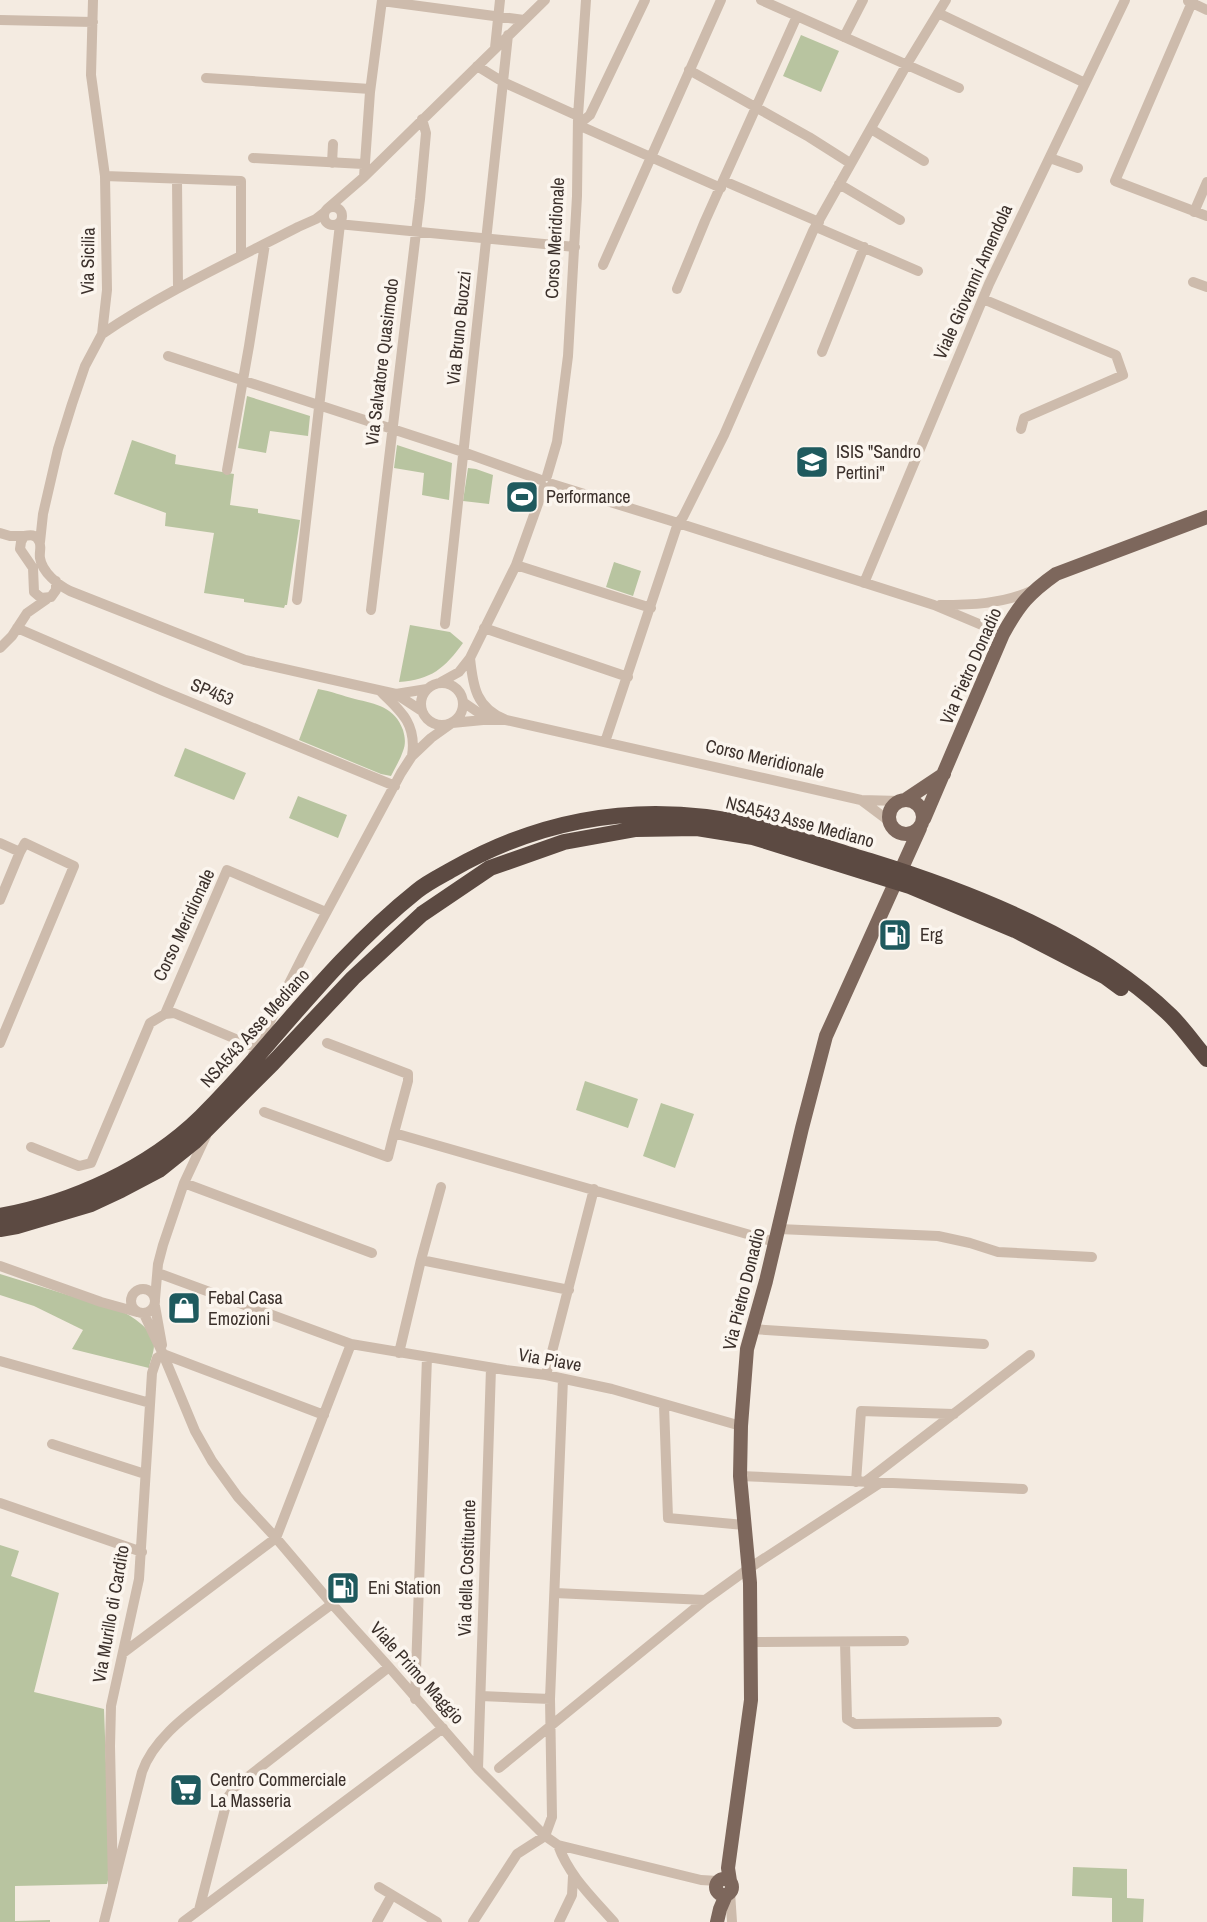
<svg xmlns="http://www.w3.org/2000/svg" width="1207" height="1922" font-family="'Archivo Narrow',sans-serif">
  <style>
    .green { fill: #b8c4a0 }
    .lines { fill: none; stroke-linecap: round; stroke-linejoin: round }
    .minor { stroke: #cdbbac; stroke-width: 10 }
    .major { stroke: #7d675c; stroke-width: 14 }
    .highway-bridge { stroke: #5c4a42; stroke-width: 16 }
    .labels { text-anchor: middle; stroke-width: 7; stroke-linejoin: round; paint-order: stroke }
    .street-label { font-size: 18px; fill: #3b302b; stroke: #fbf5ee }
    .poi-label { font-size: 18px; fill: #3b302b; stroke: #fbf5ee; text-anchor: start }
  </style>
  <rect width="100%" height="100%" fill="#f4ebe1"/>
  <path class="green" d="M801,35l38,16 -18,41 -38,-16z
    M247,396l63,20 -2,20 -38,-5 -4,22 -28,-5z
    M132,440l44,15 -1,9 59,10 -4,31 28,4v4l42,7 -13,85h-2l-1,3 -40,-6v-3l-40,-6 10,-60 -49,-7 1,-13 -52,-19z
    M397,445l55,18 -3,37 -27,-5 2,-22 -30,-5z
    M468,468l8,1 17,6 -4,29 -26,-3z
    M614,562l27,9 -8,25 -27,-9z
    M410,625l40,7 13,11c-18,25 -32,37 -64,39z
    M318,689c13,2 25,7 37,10 21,5 40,8 48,31 2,7 3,14 0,21 -3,9 -8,17 -12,25l-10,-2 -82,-34z
    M185,748l61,25 -12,27 -60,-24z
    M298,796l49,19 -9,23 -49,-20z
    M585,1081l53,18 -10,29 -52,-18z
    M661,1103l33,11 -19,54 -32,-12z
    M0,1274l123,38c12,6 31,19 31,33 0,8 -4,16 -5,23l-77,-19 11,-19 -49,-24 -34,-11z
    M0,1545l19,6 -8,25 48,17 -25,99 70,17 6,163 -3,12 -92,2v35l35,-1v2h-50z
    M1073,1867l54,2v29l17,1 -1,23h-31v-24l-40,-2z"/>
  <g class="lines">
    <path class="minor" d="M645,0l-55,115 -12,10 143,63
      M761,0l198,88
      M1193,0l-78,181 92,35
      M382,1l142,19
      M1188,1l19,9
      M938,13l147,70
      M0,20l93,2
      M844,37l19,-37
      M495,48l5,-48
      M477,66l26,16 75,34
      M689,70l120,67 41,26
      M206,78l164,11
      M871,129l53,32
      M253,158l110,6
      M1050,158l28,10
      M332,163l1,-19
      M105,176l136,5v74
      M364,177l6,-85 12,-92
      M177,179l1,109
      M724,181l95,41
      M839,184l61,36
      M324 216a9 9 0 1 1 18 0a9 9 0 1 1-18 0Z
      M327,209l37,-32 181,-177
      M1194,212l13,-30
      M338,224l237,23
      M816,227l102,44
      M603,265l118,-265
      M1193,282l14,5
      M677,289l28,-68 92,-205
      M983,299l133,56 7,20 -99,43 -3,11
      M102,334c62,-42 130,-73 196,-107l18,-8 9,-7
      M822,352l42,-105
      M168,356l295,96 78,28
      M227,470l22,-124 16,-102
      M547,476l10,-34 11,-86 9,-160 1,-80 8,-116
      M552,484l126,39 5,-6 41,-82 89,-204 94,-167 39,-64
      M0,533l10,3h14
      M40,542l3,-28 15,-65 14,-45 13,-38 17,-32 5,-44 -2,-114 -14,-101 2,-75
      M516,565l135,43
      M56,581v9l-5,7 -10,1 -7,-6 -1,-24 -13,-19 1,-7 3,-6c6,-1 12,-2 15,5 3,5 0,11 1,17 2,14 18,27 30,33l175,69 151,34 26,17
      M864,583l125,-299 136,-284
      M297,600l43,-376
      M940,605c30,0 63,-1 91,-14
      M371,610l49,-411 6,-66 -4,-14
      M445,624l63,-589
      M17,628l146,63 232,95
      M484,628l144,49
      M0,648l12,-12 15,-23 20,-14
      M470,658c3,29 6,50 36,62
      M441,682l18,-10 11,-14 46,-93 28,-78
      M421 704a21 21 0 1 1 42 0a21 21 0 1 1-42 0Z
      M380,691c21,20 37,33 32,65
      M396,694l31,-5
      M463,702l16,11 12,5
      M605,742l73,-219 256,82 69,29
      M861,800l28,21
      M0,843l20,9 5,-9 49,23 -74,177
      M0,900l20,-48
      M165,1014l62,-144 99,42
      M327,1043l81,31v7l-14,52 381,109
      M253,1055l51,-101 97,-181 11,-17 19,-18 21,-15 31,-3h23l355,80 39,1
      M264,1112l124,45 6,-24
      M31,1147l48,19 12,-3 59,-140 15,-9 9,-1 83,35
      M184,1183l188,70
      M779,1229l159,7 32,7 28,9 94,5
      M421,1260l148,30
      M0,1266l101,36 36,10
      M158,1273l193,71 155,26 40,5 66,14 129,37
      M131 1301a12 12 0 1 1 24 0a12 12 0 1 1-24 0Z
      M155,1299l3,-35 5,-19 21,-62 22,-47
      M155,1306l7,39
      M144,1314l19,40 32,77 17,30 26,36 38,41 56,66 57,63 89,102 67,67 13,9 143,35 17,1
      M752,1329l232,15
      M399,1353l22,-93 20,-73
      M163,1354l161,61
      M0,1361l150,42
      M546,1375l48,-186
      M664,1405l4,113 76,7
      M52,1444l93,30
      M740,1476l283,13
      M856,1482l5,-71 93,3
      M865,1482l165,-127
      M0,1503l142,49
      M555,1593l150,7
      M750,1642l154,-1
      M845,1642l2,77 8,5 142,-2
      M123,1653l153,-115 75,-194
      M481,1696l69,3
      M415,1699l12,-342
      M499,1768l206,-168 43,-31 132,-86
      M478,1769l13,-401
      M558,1845c11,31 35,53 56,77
      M113,1885l-3,-139 1,-40 28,-127 13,-206 5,-15 6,-4
      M379,1887l58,35
      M730,1892l2,30
      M199,1910l29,-113 7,-10 154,-120
      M104,1922l38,-150c12,-35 49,-60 77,-82 37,-30 75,-58 113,-86
      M183,1922l260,-194
      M377,1922l15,-27
      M473,1922l44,-68 28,-18 7,-19 -2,-118 13,-320
      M559,1922l13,-27 1,-19"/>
    <path class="major" d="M889 817a17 17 0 1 1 34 0a17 17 0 1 1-34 0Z
      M905,800l39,-26
      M924,819l79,-185c16,-29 26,-41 53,-60l151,-57
      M716 1887a8 8 0 1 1 16 0a8 8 0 1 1-16 0Z
      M730,1881l-2,-13 23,-168 -1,-117 -10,-107 1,-50 6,-77 19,-68 36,-153 24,-92 94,-208
      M717,1922l3,-13 6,-14"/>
    <path class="highway-bridge" d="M0,1216c72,-13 149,-48 201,-99 25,-25 49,-52 72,-79 45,-52 90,-104 144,-147 11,-9 24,-15 36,-22 79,-45 162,-63 253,-52 56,7 110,28 164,44 103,32 223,79 301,155 13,13 24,29 36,43
      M0,1229l17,-3 74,-22 30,-14 38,-20 35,-28 79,-79 80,-85 69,-64 68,-46 74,-26 72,-13 61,-1 56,9 157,49 105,44 91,47 15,11"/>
  </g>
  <defs>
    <symbol id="school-square" viewBox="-11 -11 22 22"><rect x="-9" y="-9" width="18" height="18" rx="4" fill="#1f5a5e" stroke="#fbf5ee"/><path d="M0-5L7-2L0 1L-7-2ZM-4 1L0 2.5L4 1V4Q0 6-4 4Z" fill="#fff"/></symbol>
    <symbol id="stadium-square" viewBox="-11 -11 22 22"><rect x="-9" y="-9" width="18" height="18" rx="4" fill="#1f5a5e" stroke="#fbf5ee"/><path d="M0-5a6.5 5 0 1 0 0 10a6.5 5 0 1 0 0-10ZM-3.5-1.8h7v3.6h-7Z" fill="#fff"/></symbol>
    <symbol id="fuel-square" viewBox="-11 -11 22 22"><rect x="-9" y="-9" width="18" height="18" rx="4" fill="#1f5a5e" stroke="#fbf5ee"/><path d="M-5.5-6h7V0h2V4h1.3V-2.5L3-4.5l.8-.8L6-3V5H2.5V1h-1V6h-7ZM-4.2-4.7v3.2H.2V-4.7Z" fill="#fff"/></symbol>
    <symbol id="shop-square" viewBox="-11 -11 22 22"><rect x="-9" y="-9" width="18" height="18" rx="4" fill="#1f5a5e" stroke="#fbf5ee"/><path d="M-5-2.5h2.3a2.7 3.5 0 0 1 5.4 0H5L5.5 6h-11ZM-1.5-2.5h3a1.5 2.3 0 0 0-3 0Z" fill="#fff"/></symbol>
    <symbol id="supermarket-square" viewBox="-11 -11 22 22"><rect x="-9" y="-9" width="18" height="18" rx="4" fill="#1f5a5e" stroke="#fbf5ee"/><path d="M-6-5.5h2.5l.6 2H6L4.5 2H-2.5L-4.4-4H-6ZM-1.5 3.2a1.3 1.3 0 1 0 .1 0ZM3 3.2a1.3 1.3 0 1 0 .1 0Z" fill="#fff"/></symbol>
  </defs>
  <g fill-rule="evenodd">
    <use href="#school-square" x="793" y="443" width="38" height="38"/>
    <use href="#stadium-square" x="503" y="478" width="38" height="38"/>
    <use href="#fuel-square" x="876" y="916" width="38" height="38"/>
    <use href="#shop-square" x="165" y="1289" width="38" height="38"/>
    <use href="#fuel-square" x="324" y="1569" width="38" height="38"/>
    <use href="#supermarket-square" x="167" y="1771" width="38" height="38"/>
  </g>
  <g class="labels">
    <g class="street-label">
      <text transform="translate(555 238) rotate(-87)" y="6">Corso Meridionale</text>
      <text transform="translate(88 261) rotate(-89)" y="6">Via Sicilia</text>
      <text transform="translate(973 282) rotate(-66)" y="6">Viale Giovanni Amendola</text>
      <text transform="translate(459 328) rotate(-84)" y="6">Via Bruno Buozzi</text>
      <text transform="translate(382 362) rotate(-83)" y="6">Via Salvatore Quasimodo</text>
      <text transform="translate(971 666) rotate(-66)" y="6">Via Pietro Donadio</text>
      <text transform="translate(212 692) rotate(22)" y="6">SP453</text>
      <text transform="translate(765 759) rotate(13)" y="6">Corso Meridionale</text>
      <text transform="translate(800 822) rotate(15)" y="6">NSA543 Asse Mediano</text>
      <text transform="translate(184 925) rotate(-65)" y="6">Corso Meridionale</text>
      <text transform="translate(255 1028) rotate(-48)" y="6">NSA543 Asse Mediano</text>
      <text transform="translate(744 1289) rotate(-76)" y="6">Via Pietro Donadio</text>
      <text transform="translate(550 1360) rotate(10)" y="6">Via Piave</text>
      <text transform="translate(467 1568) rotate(-88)" y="6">Via della Costituente</text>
      <text transform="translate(111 1614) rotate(-80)" y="6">Via Murillo di Cardito</text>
      <text transform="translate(417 1673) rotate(48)" y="6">Viale Primo Maggio</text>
    </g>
    <g class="poi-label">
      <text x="836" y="458">ISIS "Sandro<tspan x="836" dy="21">Pertini"</tspan></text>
      <text x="546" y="503">Performance</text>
      <text x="920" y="941">Erg</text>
      <text x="208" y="1304">Febal Casa<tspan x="208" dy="21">Emozioni</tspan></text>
      <text x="368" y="1594">Eni Station</text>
      <text x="210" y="1786">Centro Commerciale<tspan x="210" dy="21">La Masseria</tspan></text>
    </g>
  </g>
</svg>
